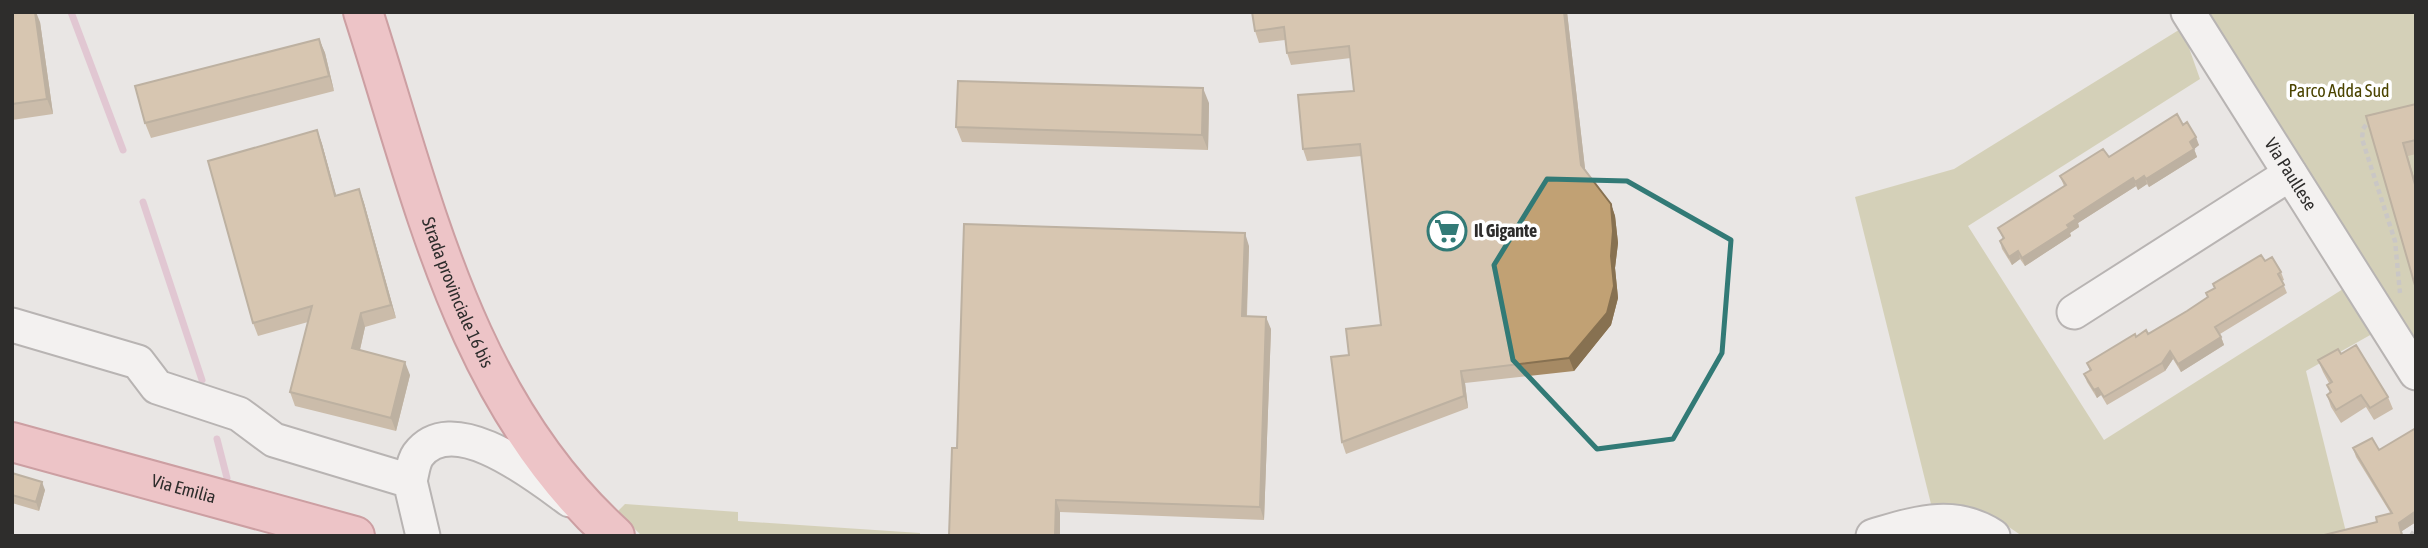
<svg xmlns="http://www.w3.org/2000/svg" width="2428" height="548" font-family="'Asap Condensed',sans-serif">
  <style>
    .green { fill: #bbb783 }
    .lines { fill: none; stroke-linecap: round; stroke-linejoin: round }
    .stream { stroke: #d8a3bd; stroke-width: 7 }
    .minor-casing { stroke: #7d7978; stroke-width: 37 }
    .major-casing { stroke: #a84953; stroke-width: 42 }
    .path { stroke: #a5a2a1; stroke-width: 4.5; stroke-dasharray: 5 3.5; stroke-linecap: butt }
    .minor { stroke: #fff; stroke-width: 33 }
    .major { stroke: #f29ba4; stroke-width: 38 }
    .wall { fill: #a68a64 }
    .shaded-wall { fill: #877151 }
    .building { fill: #c1a174; stroke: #877151; stroke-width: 2 }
    .marked { fill: none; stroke: #327a76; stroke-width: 5; stroke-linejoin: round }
    .labels { text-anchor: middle; stroke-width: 7; stroke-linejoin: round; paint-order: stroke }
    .park-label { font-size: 18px; fill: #4b4400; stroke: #fff }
    .street-label { font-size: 18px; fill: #2e2d2c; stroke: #fff }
    .poi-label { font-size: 18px; font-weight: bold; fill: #2e2d2c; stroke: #fff; text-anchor: start }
  </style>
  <rect width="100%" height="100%" fill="#e9e6e4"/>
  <path class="green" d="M2200,12h216v342z
    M2182,28l18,51 -232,147 136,214 239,-151 29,45 -66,37 40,161 -16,4h-308c-29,-21 -55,-33 -91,-32l-76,-307 99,-28z
    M625,504l113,8v9l182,12v3h-278l-25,-24z"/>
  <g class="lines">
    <path class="stream" d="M71,12l52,138
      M143,202l59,178
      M217,439l10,39"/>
    <defs>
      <g id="minor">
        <path id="s1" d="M2188,12l228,361"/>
        <path d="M2074,312l216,-138"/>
        <path d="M12,325l126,37 19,25 82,27 35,26 136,41 13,55"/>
        <path d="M410,481c2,-7 3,-19 8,-26 35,-47 120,22 152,45"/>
        <path d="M1873,536c42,-12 80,-26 120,0"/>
      </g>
      <g id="major">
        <path id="s2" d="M363,12c60,186 101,388 252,524"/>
        <path id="s3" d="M12,442l343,94"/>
      </g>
    </defs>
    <use href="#minor" class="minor-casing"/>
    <use href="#major" class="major-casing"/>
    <path class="path" d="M2371,118l-8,11 -1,10 33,102 5,52
      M2411,536l5,-8"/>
    <use href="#minor" class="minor"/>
    <use href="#major" class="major"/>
  </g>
  <path class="wall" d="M12,12l28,10 13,92 -41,6z
    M1252,12h315l18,157 26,35 4,12 3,27 -3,25 3,30 -7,27 -37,46 -109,12 3,25 -122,46 -4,-12 7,-87 32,-30 -19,-169 -55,5 -4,-12 51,-58 -3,-33 -60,7 -4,-12 -2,-13 -26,3 -4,-12z
    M319,39l6,14 9,38 -183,47 -6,-15z
    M1209,103l-1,47 -246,-8 -6,-15z
    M2416,104v50l-8,2 8,28v105l-50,-173z
    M2183,125l16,20 -5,4 3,8 -48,30 -2,-3 -9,6 -2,-4 -58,37 1,4 -9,6 1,3 -46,30 -5,-7 -8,6 -10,-16 -2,-8 3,-2 -5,-11 66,-42 -4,-10 49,-19z
    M317,130l5,14 14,52 23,-7 5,14 32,115 -31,9 -5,23 50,25 -14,56 -101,-25 -5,-14 18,-70 -50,14 -5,-13z
    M1249,246l-2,70 24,13 -7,191 -204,-8v24h-111l8,-88z
    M2265,261l16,11 3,8 -2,1 5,12 -67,41 4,11 -43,27 -8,-13 -8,12 -58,34 -6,-10 -4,3 -10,-16 -3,-8 6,-3 -3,-8 49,-26 12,-3 39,-23 21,-14 -2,-4 8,-5 -1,-4z
    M2341,354l47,43 5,12 -19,11 -8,-13 -25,16 -10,-16 -4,-12 3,-2 -3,-8 2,-2 -6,-11 -5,-12z
    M2416,428v94l-14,9 -25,-9 14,-8 -35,-57 -3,-9 26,2z
    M12,473l33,17 -6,21 -27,-8z"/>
  <path class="shaded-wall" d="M35,12h1l4,10 13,92 -6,-15z
    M1564,12h3l19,165 -5,-12z
    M319,39l6,14 9,38 -5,-15z
    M1203,88l6,15 -1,47 -6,-15z
    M317,130l5,14 18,65 -5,-13z
    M2196,137l3,8 -6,5 -3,-8z
    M2403,143l13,41v4z
    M2194,149l3,8 -48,30 -3,-8z
    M2144,176l3,8 -9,6 -3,-8z
    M2133,178l3,8 -58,37 1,4 -9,6 1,3 -46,30 -3,-8 45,-33 7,-9z
    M359,189l5,14 32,115 -5,-13z
    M1611,204l4,12 3,27 -3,25 3,30 -7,27 -37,46 -5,-13 42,-102z
    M1245,233l4,13 -3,82 -4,-12z
    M2018,251l2,8 -8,6 -3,-8z
    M361,313l4,14 -8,35 -5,-14z
    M1266,317l5,12 -7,191 -4,-13z
    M2221,337l3,8 -43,27 -3,-8z
    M2170,351l3,8 -8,12 -3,-8z
    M405,362l5,13 -14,56 -5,-13z
    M1461,371l4,12 3,25 -4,-12z
    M2098,388l3,7 -4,3 -3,-8z
    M42,482l3,8 -6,21 -3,-9z
    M1056,500l4,12v24h-5z
    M2416,511v11l-14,9 1,5h-1l-3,-13z"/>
  <path class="building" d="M12,12h23l12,87 -35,5z
    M1252,12h312l17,153 30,39 2,27 -2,25 3,30 -7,27 -38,45 -108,13 3,25 -122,46 -11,-85 18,-2 -3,-26 35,-4 -21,-181 -57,5 -5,-54 56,-4 -5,-45 -62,7 -3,-26 -29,4z
    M319,39l10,37 -184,47 -10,-37z
    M958,81l245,7 -1,47 -246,-8z
    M2416,104v36l-13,3 13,45v101l-50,-173z
    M2177,114l6,11 4,-3 9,15 -6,5 4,7 -48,30 -2,-3 -9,6 -2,-4 -59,38 2,3 -9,6 2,3 -47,30 -4,-7 -9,6 -9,-16 4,-3 -6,-10 68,-43 -6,-9 43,-27 6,8z
    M317,130l18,66 24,-7 32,116 -30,8 -9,35 53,14 -14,56 -101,-26 22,-86 -59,17 -45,-162z
    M964,224l281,9 -3,83 24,1 -6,190 -204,-7 -1,36h-106l3,-88h5z
    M2261,255l4,6 7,-4 9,15 -3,2 6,11 -69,42 6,10 -43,27 -8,-13 -8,12 -58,34 -6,-9 -4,2 -10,-16 7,-4 -4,-7 48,-29 1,3 10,-7 2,4 39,-23 21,-14 -2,-4 9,-5 -2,-4z
    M2356,345l32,52 -18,11 -9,-13 -25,15 -9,-15 4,-3 -4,-7 5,-3 -14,-22 20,-11 3,5z
    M2416,428v83l-17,12 3,13h-82l57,-14 -1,-5 16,-4 -39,-65 19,-10 7,12z
    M12,473l30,9 -6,20 -24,-7z"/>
  <path d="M0 0H2428V548H0ZM1547,179l80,2 104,59 -9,113 -49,86 -76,10 -84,-89 -19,-95z" fill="#e9e6e4" fill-opacity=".55" fill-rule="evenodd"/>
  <path class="marked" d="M1547,179l80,2 104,59 -9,113 -49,86 -76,10 -84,-89 -19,-95z"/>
  <defs>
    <symbol id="supermarket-ring" viewBox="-11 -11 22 22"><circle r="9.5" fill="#fff" stroke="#327a76" stroke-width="1.5"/><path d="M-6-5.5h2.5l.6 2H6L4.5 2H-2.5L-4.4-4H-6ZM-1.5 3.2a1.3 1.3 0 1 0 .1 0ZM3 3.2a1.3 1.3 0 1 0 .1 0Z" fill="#327a76"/></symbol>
  </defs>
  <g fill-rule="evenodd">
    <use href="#supermarket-ring" x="1425" y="209" width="44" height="44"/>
  </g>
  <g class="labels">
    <g class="park-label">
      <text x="2339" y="97">Parco Adda Sud</text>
    </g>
    <g class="street-label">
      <text dy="6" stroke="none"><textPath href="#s1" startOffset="192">Via Paullese</textPath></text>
      <text dy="6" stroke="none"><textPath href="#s2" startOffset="296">Strada provinciale 16 bis</textPath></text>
      <text dy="6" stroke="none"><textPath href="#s3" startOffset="178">Via Emilia</textPath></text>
    </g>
    <g class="poi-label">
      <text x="1474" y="237">Il Gigante</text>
    </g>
  </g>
  <rect width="2428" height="548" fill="none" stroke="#2e2d2c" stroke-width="28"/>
</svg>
